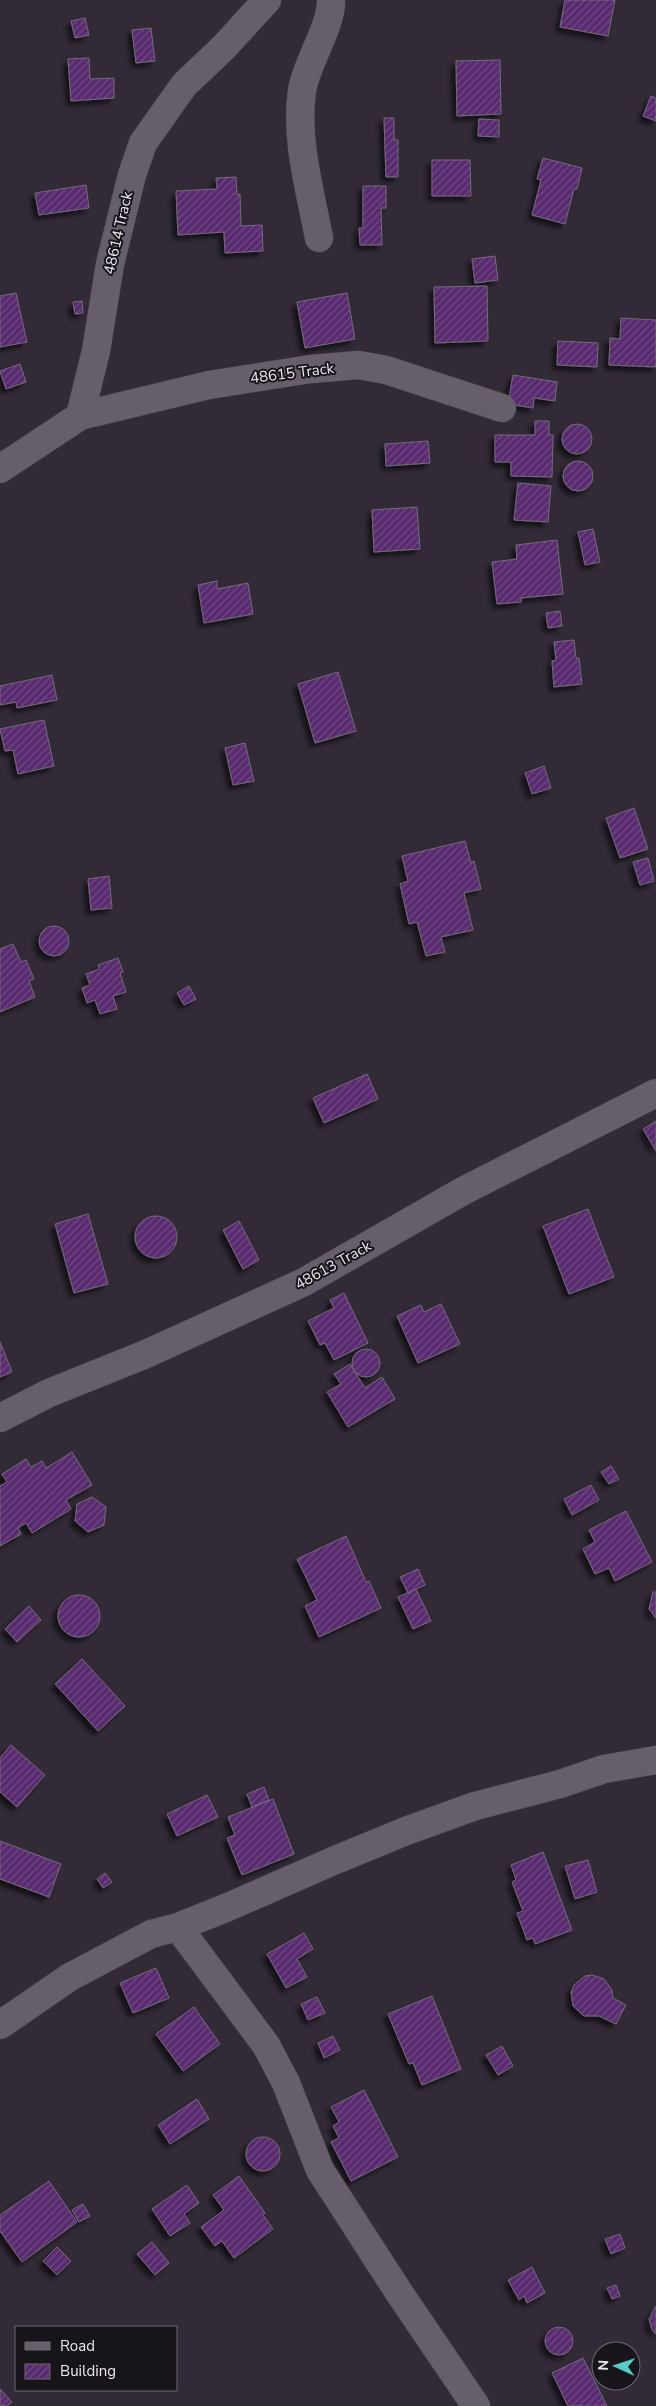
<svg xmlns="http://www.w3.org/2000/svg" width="656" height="2406" font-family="'Nunito Sans',sans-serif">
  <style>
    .building { fill: url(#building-hatch); stroke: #736b78; filter: url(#shadow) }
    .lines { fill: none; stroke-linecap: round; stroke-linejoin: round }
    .street-casing { stroke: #4c4650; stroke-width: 29 }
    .street { stroke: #675e6c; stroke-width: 28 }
    .labels { text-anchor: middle; stroke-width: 4; stroke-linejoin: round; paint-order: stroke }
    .street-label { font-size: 15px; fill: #ece7ef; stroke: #18151a }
  </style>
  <defs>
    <pattern id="building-hatch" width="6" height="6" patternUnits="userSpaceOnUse" patternTransform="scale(1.25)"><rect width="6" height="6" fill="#592a6f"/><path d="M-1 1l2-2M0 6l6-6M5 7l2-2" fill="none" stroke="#714984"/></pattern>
    <filter id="shadow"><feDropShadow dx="-4.5" dy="4.5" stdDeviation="2.5" flood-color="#0009"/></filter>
  </defs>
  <rect width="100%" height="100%" fill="#322b37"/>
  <path class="building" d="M565,0h50l-7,36 -48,-9z
    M85,18l4,17 -14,3 -4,-17z
    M151,28l4,33 -19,2 -4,-33z
    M89,58l1,21 24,-1v20l-43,3 -3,-42z
    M500,60l1,54 -44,2 -1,-55z
    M651,96l5,2v23l-13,-5z
    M384,118h10v22h4v37h-12z
    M479,119l20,1v17l-21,-1z
    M543,158l39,10 -5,21h-3l-9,35 -33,-9 9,-35 -4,-1z
    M432,160h38l1,36h-39z
    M236,177l1,18 3,-1 1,32 21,-1 1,26 -38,2 -1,-21 -46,3 -2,-44 41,-2 -1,-11z
    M86,185l3,23 -50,7 -4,-22z
    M363,186h23v22h-5l1,37h-22l-1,-17h4z
    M495,256l3,24 -23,3 -3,-24z
    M487,286l1,55 -53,2 -1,-56z
    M16,293l11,49 -27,5v-51z
    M347,293l8,46 -50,9 -8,-46z
    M82,301l1,12 -8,1 -2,-12z
    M621,318l35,2v47l-47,-2 1,-27 10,1z
    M558,341l40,2 -1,24 -40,-2z
    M20,364l6,18 -20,7 -6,-18z
    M513,375l44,7 -2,19 -21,-3 -1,10 -25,-4z
    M535,421h14v14h4l-1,42 -41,-1v-14h-16v-27h40z
    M562 439a15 15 0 1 1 30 0a15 15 0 1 1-30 0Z
    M428,441l2,22 -44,3 -1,-22z
    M563 476a15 15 0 1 1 30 0a15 15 0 1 1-30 0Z
    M518,483l33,3 -3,36 -34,-2z
    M417,507l3,42 -46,3 -2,-42z
    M593,529l7,33 -15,3 -7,-33z
    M557,540l6,54 -42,4v4l-24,2 -5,-42 25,-3 -1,-14z
    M217,581v8l31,-6 5,31 -49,9 -6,-38z
    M560,611l2,15 -14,2 -2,-15z
    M574,640l2,18h3l3,26 -28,3 -2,-26 4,-1 -2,-18z
    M338,672l18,59 -41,12 -17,-59z
    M52,675l5,25 -40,8 -1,-6 -16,3v-19z
    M44,720l10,46 -36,8 -5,-24 -8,1 -5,-22z
    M245,743l9,38 -21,4 -8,-37z
    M544,766l7,22 -19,6 -7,-21z
    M634,808l14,41 -28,9 -14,-40z
    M465,841l6,22 3,-2 7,28 -17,4 9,37 -32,7 4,15 -19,4 -9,-34 -8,2 -9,-40 8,-3 -6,-25z
    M648,858l6,23 -14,4 -7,-23z
    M109,876l3,32 -21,2 -3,-31z
    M39 941a15 15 0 1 1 30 0a15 15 0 1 1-30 0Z
    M13,944l8,18 5,-2 8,19 -5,2 6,16 -35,15v-63z
    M118,958l5,14 -3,1 6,19 -13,4 4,13 -17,5 -5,-14 -8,3 -5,-15 8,-3 -4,-11 13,-5 -1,-4z
    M189,986l7,13 -12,6 -7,-12z
    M367,1074l11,25 -54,24 -11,-25z
    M656,1121v30l-13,-22z
    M588,1209l26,68 -45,17 -26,-68z
    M88,1214l20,70 -34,9 -19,-69z
    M135 1237a21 21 0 1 1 42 0a21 21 0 1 1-42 0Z
    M239,1221l20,39 -16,9 -20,-39z
    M344,1293l24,50 -34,17 -9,-17 -5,2 -12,-24 26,-13 -4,-8z
    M441,1304l19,40 -42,19 -21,-47 24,-11 3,7z
    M0,1342l12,30 -12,5z
    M352 1363a14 14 0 1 1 28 0a14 14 0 1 1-28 0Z
    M350,1364l15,24 17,-11 13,22 -47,28 -21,-35 14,-8 -7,-10z
    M72,1452l20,33 -26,15 5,9 -39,24 -6,-10 -8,5 3,6 -21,12v-60l7,-4 -5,-8 24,-15 5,8 11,-6 4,7z
    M611,1466l8,13 -10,5 -8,-12z
    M591,1485l8,15 -27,15 -8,-16z
    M92,1497l14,10 -2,18 -16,7 -13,-11 2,-17z
    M626,1511l26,51 -37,19 -6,-13 -14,6 -12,-25 12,-7 -6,-12z
    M346,1536l20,46 3,-1 12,27 -62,29 -14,-31 12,-6 -20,-41z
    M418,1569l7,16 -17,8 -8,-16z
    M416,1589l15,32 -18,8 -15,-32z
    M653,1592h3v26l-7,-9z
    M58 1616a21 21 0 1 1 42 0a21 21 0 1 1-42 0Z
    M29,1606l12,14 -24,22 -12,-13z
    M82,1659l43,47 -27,25 -43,-47z
    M11,1745l34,30 -28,32 -17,-15v-34z
    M264,1787l5,13 -17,7 -5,-13z
    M207,1795l11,22 -41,19 -10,-22z
    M273,1799l21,55 -52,21 -15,-37 8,-3 -7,-18z
    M0,1841l61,23 -12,33 -49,-18z
    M543,1852l29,78 -37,14 -2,-6 -6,2 -10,-27 6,-2 -11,-29 4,-2 -5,-15z
    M588,1860l9,32 -22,7 -10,-33z
    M105,1873l7,9 -9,6 -6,-9z
    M304,1933l9,16 -16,10 10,18 -21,11 -19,-34z
    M156,1968l13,30 -36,15 -13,-30z
    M592,1975l12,4 8,11 1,8 13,7 -10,19 -17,-8h-15l-11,-10 -2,-14 3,-7 11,-9z
    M432,1996l29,73 -39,16 -9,-22 -4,1 -21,-50z
    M317,1997l8,16 -17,7 -7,-16z
    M194,2007l26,37 -37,27 -27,-37z
    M333,2036l7,14 -16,8 -6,-15z
    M502,2046l11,20 -15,9 -12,-20z
    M364,2090l34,67 -47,24 -20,-39 8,-4 -6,-12 6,-4 -8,-15z
    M197,2099l12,20 -39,25 -12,-19z
    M246 2154a17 17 0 1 1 34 0a17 17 0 1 1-34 0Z
    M239,2176l26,37 -2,2 10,14 -39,29 -12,-17 -7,5 -14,-19 23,-17 -11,-15z
    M49,2181l28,41 -55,40 -22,-31v-16z
    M187,2185l12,18 -15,11 6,9 -20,13 -18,-27z
    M83,2204l7,12 -11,6 -7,-12z
    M620,2234l5,14 -14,6 -6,-15z
    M152,2242l17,21 -14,12 -18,-21z
    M57,2247l14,14 -14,14 -14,-14z
    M532,2267l13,26 -18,10 -3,-7 -5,4 -11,-20z
    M616,2285l4,11 -8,3 -5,-11z
    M656,2306v28l-4,-4 -3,-11z
    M545 2341a14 14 0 1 1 28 0a14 14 0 1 1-28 0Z
    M583,2358l24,48h-39l-16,-33z
    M0,2389l12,13 -5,4h-7z"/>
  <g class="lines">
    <defs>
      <path id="street" d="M319,238c-9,-48 -24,-99 -17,-147 4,-28 30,-65 29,-91
        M80,416l16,-65 14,-87 22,-89 11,-32 41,-58 40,-38 43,-47
        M0,469l80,-53 129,-31 102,-16 48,-4 27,5 116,38
        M0,1418l49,-25 97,-39 158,-72 159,-91 193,-98
        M178,1927l88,118 20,38 34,87 80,124 76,112
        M0,2025l70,-48 81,-43 27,-7 50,-20 105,-46 73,-30 69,-25 85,-22 44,-15 52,-9"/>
    </defs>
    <use href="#street" class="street-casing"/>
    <use href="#street" class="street"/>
  </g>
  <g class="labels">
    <g class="street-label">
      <text transform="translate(118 233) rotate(-77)" y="5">48614 Track</text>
      <text transform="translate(292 373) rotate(-7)" y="5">48615 Track</text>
      <text transform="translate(333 1265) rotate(-29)" y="5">48613 Track</text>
    </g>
  </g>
  <rect x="15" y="2326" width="162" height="65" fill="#18151a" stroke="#6d696f"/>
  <rect x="25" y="2342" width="25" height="8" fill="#675e6c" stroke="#6d696f"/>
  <text x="60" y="2351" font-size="15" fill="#ece7ef">Road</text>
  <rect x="25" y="2364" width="25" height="15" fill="url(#building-hatch)" stroke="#6d696f"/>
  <text x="60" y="2376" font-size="15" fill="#ece7ef">Building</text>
  <g transform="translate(616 2366) rotate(273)"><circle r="24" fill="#18151a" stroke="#6d696f"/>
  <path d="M0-4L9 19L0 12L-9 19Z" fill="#55cdc6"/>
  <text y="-8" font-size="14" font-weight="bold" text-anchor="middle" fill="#ece7ef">N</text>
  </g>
</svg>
